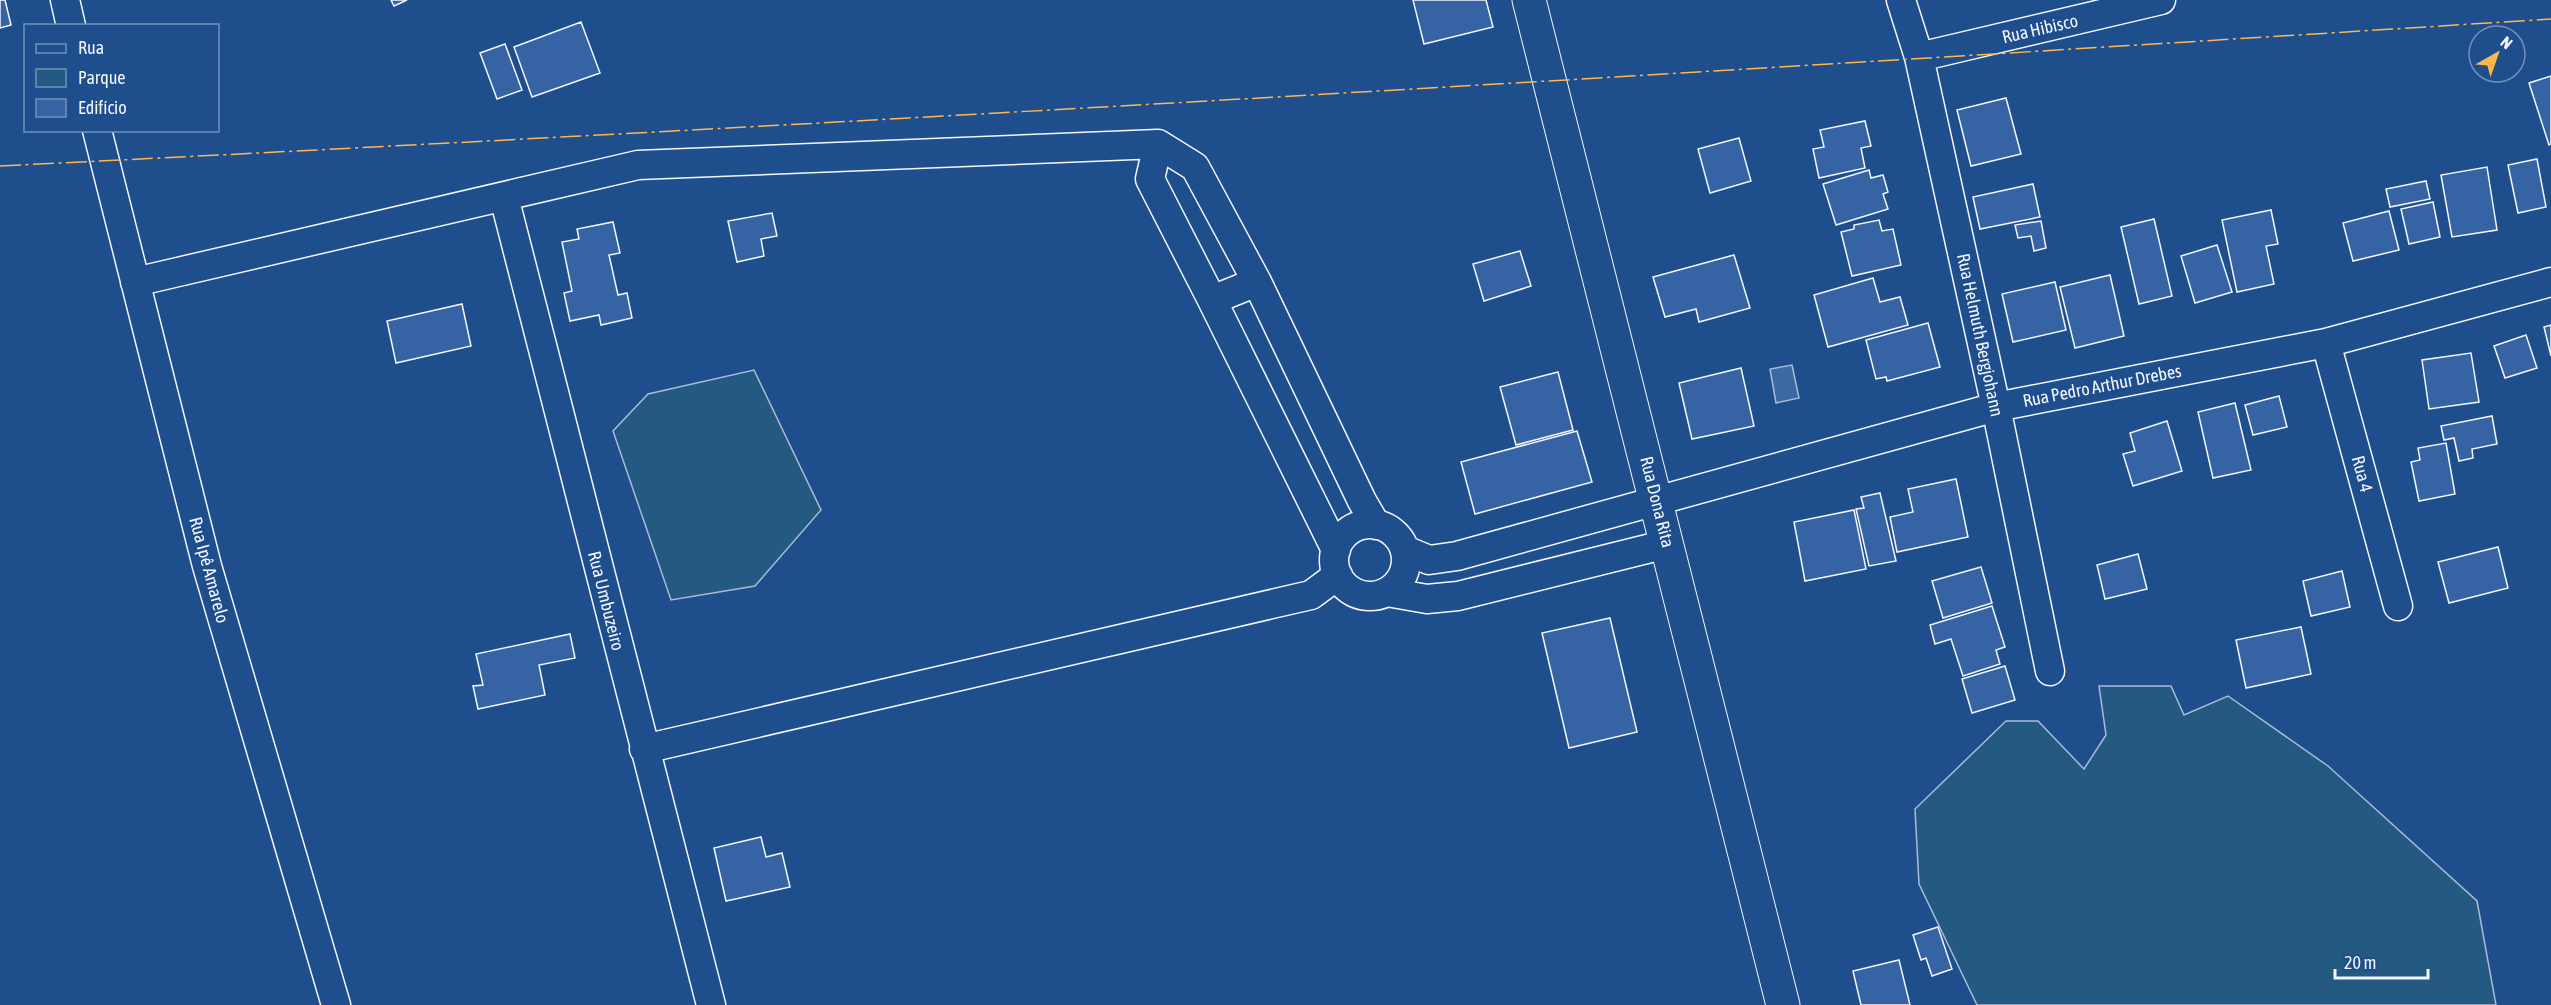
<svg xmlns="http://www.w3.org/2000/svg" width="2551" height="1005" font-family="'Asap Condensed',sans-serif">
  <style>
    .green { fill: #245a82; stroke: #a8bbd7; stroke-width: 1.5 }
    .water { fill: #3b69a3; stroke: #a8bbd7; stroke-width: 1.5 }
    .building { fill: #3563a3; stroke: #f2f6ff; stroke-width: 1.5 }
    .lines { fill: none; stroke-linecap: round; stroke-linejoin: round }
    .minor-casing { stroke: #f2f6ff; stroke-width: 31 }
    .secondary-casing { stroke: #f2f6ff; stroke-width: 35 }
    .minor { stroke: #1f4e8c; stroke-width: 28 }
    .secondary { stroke: #1f4e8c; stroke-width: 33 }
    .power { stroke: #ffb74d; stroke-width: 1.5; stroke-dasharray: 21 4.5 3 4.5; stroke-linecap: butt }
    .labels { text-anchor: middle; stroke-width: 4.5; stroke-linejoin: round; paint-order: stroke }
    .street-label { font-size: 18px; fill: #f2f6ff; stroke: #1f4e8c }
  </style>
  <rect width="100%" height="100%" fill="#1f4e8c"/>
  <path class="green" d="M754,370l67,140 -66,76 -84,14 -58,-169 35,-37z
    M2099,686h72l13,29 44,-19 100,70 149,135 19,104h-519l-58,-121 -4,-75 91,-88h32l46,48 22,-34z"/>
  <path class="water" d="M1792,365l7,33 -23,5 -6,-34z"/>
  <path class="building" d="M0,0h5l6,25 -11,3z
    M391,0h16l-13,6z
    M1413,0h73l7,27 -69,17z
    M581,22l19,51 -68,24 -18,-50z
    M505,44l17,46 -25,9 -17,-46z
    M2551,76v68l-2,1 -20,-62z
    M2006,98l15,56 -50,12 -14,-56z
    M1865,121l6,25 -10,2 4,20 -46,10 -6,-29 11,-2 -4,-17z
    M1739,138l12,43 -41,12 -12,-44z
    M2537,159l9,48 -28,6 -10,-48z
    M2487,167l10,63 -45,7 -11,-62z
    M1869,170l2,8 12,-3 5,17 -5,2 5,15 -52,16 -13,-41z
    M2426,181l4,18 -40,8 -4,-18z
    M2033,184l7,33 -60,12 -7,-32z
    M2433,202l7,35 -31,7 -8,-35z
    M2271,210l7,34 -12,2 8,38 -37,8 -15,-72z
    M2389,211l10,39 -46,11 -10,-38z
    M772,213l5,23 -16,3 3,17 -27,6 -9,-41z
    M2154,219l18,77 -33,8 -18,-77z
    M1879,220l3,11 11,-2 8,36 -49,11 -11,-44 13,-3v-4z
    M2041,221l5,27 -12,3 -3,-15 -13,2 -3,-13z
    M613,222l7,31 -11,2 9,40 9,-2 5,25 -31,7 -2,-10 -29,6 -6,-28 8,-2 -10,-49 17,-3 -2,-10z
    M2217,245l15,47 -37,11 -14,-47z
    M1520,251l11,35 -47,15 -11,-37z
    M1734,255l16,53 -51,14 -3,-13 -31,8 -12,-40z
    M2110,275l14,61 -49,12 -15,-61z
    M1873,278l7,24 20,-5 8,28 -80,22 -14,-52z
    M2055,282l11,48 -53,12 -11,-48z
    M462,304l9,42 -75,17 -9,-42z
    M1928,323l12,44 -53,14 -1,-4 -10,2 -10,-39z
    M2551,325v31l-7,-29z
    M2526,335l11,33 -32,10 -11,-32z
    M2471,353l8,49 -50,7 -7,-49z
    M1741,368l13,58 -62,13 -13,-56z
    M1558,372l15,58 -57,15 -16,-58z
    M2279,396l8,31 -34,8 -8,-30z
    M2235,403l16,67 -38,8 -15,-66z
    M2492,416l5,28 -25,5 1,9 -14,3 -5,-23 -10,2 -3,-14z
    M2167,421l15,50 -49,15 -10,-32 12,-3 -5,-18z
    M1577,431l15,51 -117,32 -14,-52z
    M2446,443l9,51 -36,7 -8,-39 9,-2 -2,-12z
    M1956,479l12,58 -71,15 -7,-35 23,-5 -5,-23z
    M1880,493l16,68 -27,5 -13,-57 8,-1 -3,-11z
    M1854,510l12,59 -61,12 -11,-59z
    M2498,547l10,41 -59,15 -11,-41z
    M2138,554l9,35 -42,10 -8,-34z
    M1981,567l11,36 -49,15 -11,-37z
    M2342,571l8,36 -39,9 -8,-35z
    M1992,606l13,41 -9,3 4,14 -37,12 -12,-37 -16,5 -5,-19z
    M1610,618l27,114 -68,16 -27,-115z
    M2301,627l10,47 -65,14 -10,-48z
    M570,634l5,24 -36,7 6,30 -67,14 -5,-23 10,-1 -7,-31z
    M2005,666l10,34 -43,13 -10,-34z
    M761,837l5,20 16,-4 8,34 -64,14 -12,-53z
    M1938,927l14,42 -20,7 -6,-18 -5,2 -8,-25z
    M1899,960l11,45h-49l-8,-34z"/>
  <g class="lines">
    <defs>
      <path id="minor" d="M65,0l6,26
        M1901,0l18,57 77,350 54,264
        M1919,57l242,-57
        M97,130l110,436 129,439
        M1158,144l-8,35 62,121 124,250
        M504,197l207,808
        M135,282l503,-117 520,-21 37,23 62,115 105,219 14,24
        M1212,300l45,-18
        M2326,343l72,263
        M1334 560a36 36 0 1 1 72 0a36 36 0 1 1-72 0Z
        M1405,550l24,10 28,-4 539,-149 330,-64 225,-61
        M1387,592l40,7 31,-3 209,-52
        M644,749l667,-154 27,-20"/>
      <path id="secondary" d="M1529,0l254,1005"/>
    </defs>
    <use href="#minor" class="minor-casing"/>
    <use href="#secondary" class="secondary-casing"/>
    <use href="#minor" class="minor"/>
    <use href="#secondary" class="secondary"/>
    <path class="power" d="M0,166c851,-42 1701,-93 2551,-147"/>
  </g>
  <g class="labels">
    <g class="street-label">
      <text transform="translate(2040 29) rotate(-13)" y="6">Rua Hibisco</text>
      <text transform="translate(1980 335) rotate(78)" y="6">Rua Helmuth Bergjohann</text>
      <text transform="translate(2102 386) rotate(-11)" y="6">Rua Pedro Arthur Drebes</text>
      <text transform="translate(2362 474) rotate(75)" y="6">Rua 4</text>
      <text transform="translate(1657 502) rotate(76)" y="6">Rua Dona Rita</text>
      <text transform="translate(209 570) rotate(75)" y="6">Rua Ipê Amarelo</text>
      <text transform="translate(606 601) rotate(76)" y="6">Rua Umbuzeiro</text>
    </g>
  </g>
  <rect x="24" y="24" width="195" height="108" fill="#1f4e8c" stroke="#7391ba" stroke-width="1.5"/>
  <rect x="36" y="44" width="30" height="9" fill="#1f4e8c" stroke="#7391ba" stroke-width="1.5"/>
  <text x="78" y="54" font-size="18" fill="#f2f6ff">Rua</text>
  <rect x="36" y="69" width="30" height="18" fill="#245a82" stroke="#7391ba" stroke-width="1.5"/>
  <text x="78" y="84" font-size="18" fill="#f2f6ff">Parque</text>
  <rect x="36" y="99" width="30" height="18" fill="#3563a3" stroke="#7391ba" stroke-width="1.5"/>
  <text x="78" y="114" font-size="18" fill="#f2f6ff">Edifício</text>
  <g transform="translate(2497 54) rotate(40)"><circle r="28" fill="#1f4e8c" stroke="#7391ba" stroke-width="1.5"/>
  <path d="M0-4.5L10 22L0 15L-10 22Z" fill="#ffb74d"/>
  <text y="-9" font-size="16" font-weight="bold" text-anchor="middle" fill="#f2f6ff">N</text>
  </g>
  <path d="M2335 969v9h93v-9" fill="none" stroke="#f2f6ff" stroke-width="3"/>
  <text x="2344" y="969" font-size="18" fill="#f2f6ff" stroke="#1f4e8c" stroke-width="4.5" paint-order="stroke">20 m</text>
</svg>
